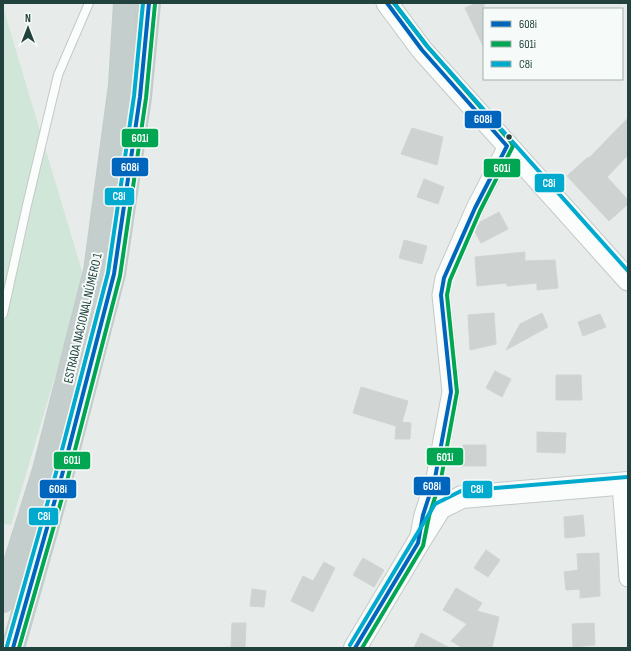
<svg xmlns="http://www.w3.org/2000/svg" width="631" height="651" font-family="'Sofia Sans Condensed',sans-serif">
<style>
.green{fill:#cfe6d8}
.building{fill:#ced3d2;stroke:#cfd5d3}
.lines{fill:none;stroke-linecap:round;stroke-linejoin:round}
.service-casing{stroke:#c4c9c7;stroke-width:10}
.minor-casing{stroke:#c4c9c7;stroke-width:19}
.tertiary-casing{stroke:#c4c9c7;stroke-width:23}
.secondary-casing{stroke:#c2cac8;stroke-width:24}
.trunk-casing{stroke:#c2cbca;stroke-width:24}
.service{stroke:#fbfcfc;stroke-width:8}
.minor{stroke:#fbfcfc;stroke-width:17}
.tertiary{stroke:#fbfcfc;stroke-width:21}
.secondary{stroke:#fbfcfc;stroke-width:22}
.trunk{stroke:#c4cecc;stroke-width:22}
.bus-1-casing{stroke:#f6fbf9;stroke-width:7}
.bus-2-casing{stroke:#f6fbf9;stroke-width:7}
.bus-3-casing{stroke:#f6fbf9;stroke-width:7}
.bus-1{stroke:#0065bd;stroke-width:4}
.bus-2{stroke:#00a651;stroke-width:4}
.bus-3{stroke:#00a9ce;stroke-width:4}
.bus-dot{fill:#22423d;stroke:#f6fbf9;stroke-width:1.5}
.labels{text-anchor:middle;stroke-width:4;stroke-linejoin:round;paint-order:stroke}
.street-label{font-size:13px;fill:#22423d;stroke:#f6fbf9}
.line-badge{stroke:#f6fbf9;stroke-width:1.5}
.badge-label{font-size:11px;text-anchor:middle;font-weight:bold;fill:#fff}
</style>
<rect width="100%" height="100%" fill="#e7ecea"/>
<polygon class="green" points="3,7 84,278 11,525 3,524"/>
<g class="building">
<polygon points="476,3 484,3 484,48 465,8"/>
<polygon points="628,118 628,155 607,177 628,200 628,204 609,221 567,176 588,157 589,158"/>
<polygon points="412,128 443,137 437,165 401,154"/>
<polygon points="424,179 444,187 438,204 417,197"/>
<polygon points="499,212 508,229 481,243 475,232 480,222"/>
<polygon points="404,240 427,246 422,264 399,258"/>
<polygon points="525,252 525,261 555,260 558,288 537,290 537,283 507,286 507,283 477,286 475,257"/>
<polygon points="494,313 496,344 470,350 468,315"/>
<polygon points="542,313 548,327 506,350 520,324"/>
<polygon points="600,314 606,327 583,336 578,322"/>
<polygon points="495,371 511,379 502,397 486,388"/>
<polygon points="556,375 581,375 582,400 556,400"/>
<polygon points="361,387 408,401 402,422 411,423 410,439 395,439 396,426 353,413"/>
<polygon points="537,432 566,433 565,453 537,452"/>
<polygon points="463,445 486,445 486,466 462,466"/>
<polygon points="583,515 585,536 565,538 564,517"/>
<polygon points="486,550 500,560 488,577 474,568"/>
<polygon points="599,553 600,596 580,598 580,589 566,590 564,572 578,570 577,554"/>
<polygon points="363,558 384,570 374,587 353,575"/>
<polygon points="324,562 335,568 313,612 291,601 303,576 313,581"/>
<polygon points="456,588 482,603 477,611 499,617 492,648 463,648 451,641 467,624 443,610"/>
<polygon points="252,589 266,591 264,607 250,606"/>
<polygon points="232,623 246,623 245,647 231,647"/>
<polygon points="594,623 595,645 573,647 572,624"/>
<polygon points="421,633 450,648 414,648"/>
</g>
<g class="lines">
<defs>
<polyline id="service" points="3,314 27,205 58,75 89,3"/>
<g id="minor">
<polyline points="621,484 628,578"/>
<polyline points="419,535 423,515 435,478 451,392 441,295 444,278 475,208 507,146"/>
</g>
<polyline id="tertiary" points="387,3 422,50 628,280"/>
<polyline id="secondary" points="355,648 418,543 440,508 462,497 628,483"/>
<g id="trunk">
<polyline points="3,601 44,470 95,271 120,85 125,3"/>
<polyline points="13,648 62,475 114,274 140,97 149,3"/>
</g>
</defs>
<use href="#service" class="service-casing"/>
<use href="#minor" class="minor-casing"/>
<use href="#tertiary" class="tertiary-casing"/>
<use href="#secondary" class="secondary-casing"/>
<use href="#trunk" class="trunk-casing"/>
<use href="#service" class="service"/>
<use href="#minor" class="minor"/>
<use href="#tertiary" class="tertiary"/>
<use href="#secondary" class="secondary"/>
<use href="#trunk" class="trunk"/>
<defs>
<g id="bus-1">
<polyline points="13,648 62,475 114,274 140,97 149,3"/>
<polyline points="355,648 418,543 423,515 435,478 451,392 441,295 444,278 475,208 507,146 422,50 387,3"/>
</g>
<g id="bus-2">
<polyline points="19,648 68,477 120,276 146,98 155,4"/>
<polyline points="362,648 423,546 429,516 441,479 457,392 447,295 450,280 480,211 513,146 511,142 427,46 394,3"/>
</g>
<g id="bus-3">
<polyline points="394,3 427,46 628,271"/>
<polyline points="350,645 435,504 461,491 627,477"/>
<polyline points="7,646 56,473 108,273 134,96 143,3"/>
</g>
</defs>
<use href="#bus-1" class="bus-1-casing"/>
<use href="#bus-2" class="bus-2-casing"/>
<use href="#bus-3" class="bus-3-casing"/>
<use href="#bus-1" class="bus-1"/>
<use href="#bus-2" class="bus-2"/>
<use href="#bus-3" class="bus-3"/>
</g>
<circle class="bus-dot" cx="509" cy="137" r="3.5"/>
<g class="labels">
<g class="street-label">
<text transform="translate(82 318) rotate(-77)" y="5">ESTRADA NACIONAL NÚMERO 1</text>
</g>
</g>
<g class="line-badge">
<rect x="464" y="110" width="38" height="19" rx="4" fill="#0065bd"/>
<rect x="121" y="128" width="38" height="20" rx="4" fill="#00a651"/>
<rect x="111" y="157" width="38" height="20" rx="4" fill="#0065bd"/>
<rect x="483" y="158" width="38" height="20" rx="4" fill="#00a651"/>
<rect x="534" y="173" width="31" height="20" rx="4" fill="#00a9ce"/>
<rect x="104" y="187" width="31" height="19" rx="4" fill="#00a9ce"/>
<rect x="426" y="447" width="38" height="19" rx="4" fill="#00a651"/>
<rect x="53" y="451" width="38" height="19" rx="4" fill="#00a651"/>
<rect x="413" y="476" width="38" height="20" rx="4" fill="#0065bd"/>
<rect x="39" y="479" width="38" height="20" rx="4" fill="#0065bd"/>
<rect x="462" y="480" width="31" height="19" rx="4" fill="#00a9ce"/>
<rect x="28" y="507" width="31" height="19" rx="4" fill="#00a9ce"/>
</g>
<g class="badge-label">
<text x="483" y="123">608i</text>
<text x="140" y="142">601i</text>
<text x="130" y="171">608i</text>
<text x="502" y="172">601i</text>
<text x="549" y="187">C8i</text>
<text x="119" y="200">C8i</text>
<text x="445" y="461">601i</text>
<text x="72" y="464">601i</text>
<text x="432" y="490">608i</text>
<text x="58" y="493">608i</text>
<text x="477" y="493">C8i</text>
<text x="44" y="520">C8i</text>
</g>
<rect width="631" height="651" fill="none" stroke="#22423d" stroke-width="8"/>
<rect x="483" y="8" width="140" height="72" fill="#f6fbf9" stroke="#a1b1ae"/>
<rect x="491" y="21" width="20" height="6" fill="#0065bd" stroke="#a1b1ae"/>
<text x="519" y="28" font-size="12" fill="#22423d">608i</text>
<rect x="491" y="41" width="20" height="6" fill="#00a651" stroke="#a1b1ae"/>
<text x="519" y="48" font-size="12" fill="#22423d">601i</text>
<rect x="491" y="61" width="20" height="6" fill="#00a9ce" stroke="#a1b1ae"/>
<text x="519" y="68" font-size="12" fill="#22423d">C8i</text>
<g transform="translate(28 28)" stroke="#f6fbf9" stroke-width="3" paint-order="stroke">
<path d="M0-3L7 15L0 10L-7 15Z" fill="#22423d"/>
<text y="-6" font-size="11" font-weight="bold" text-anchor="middle" fill="#22423d">N</text>
</g>
</svg>
